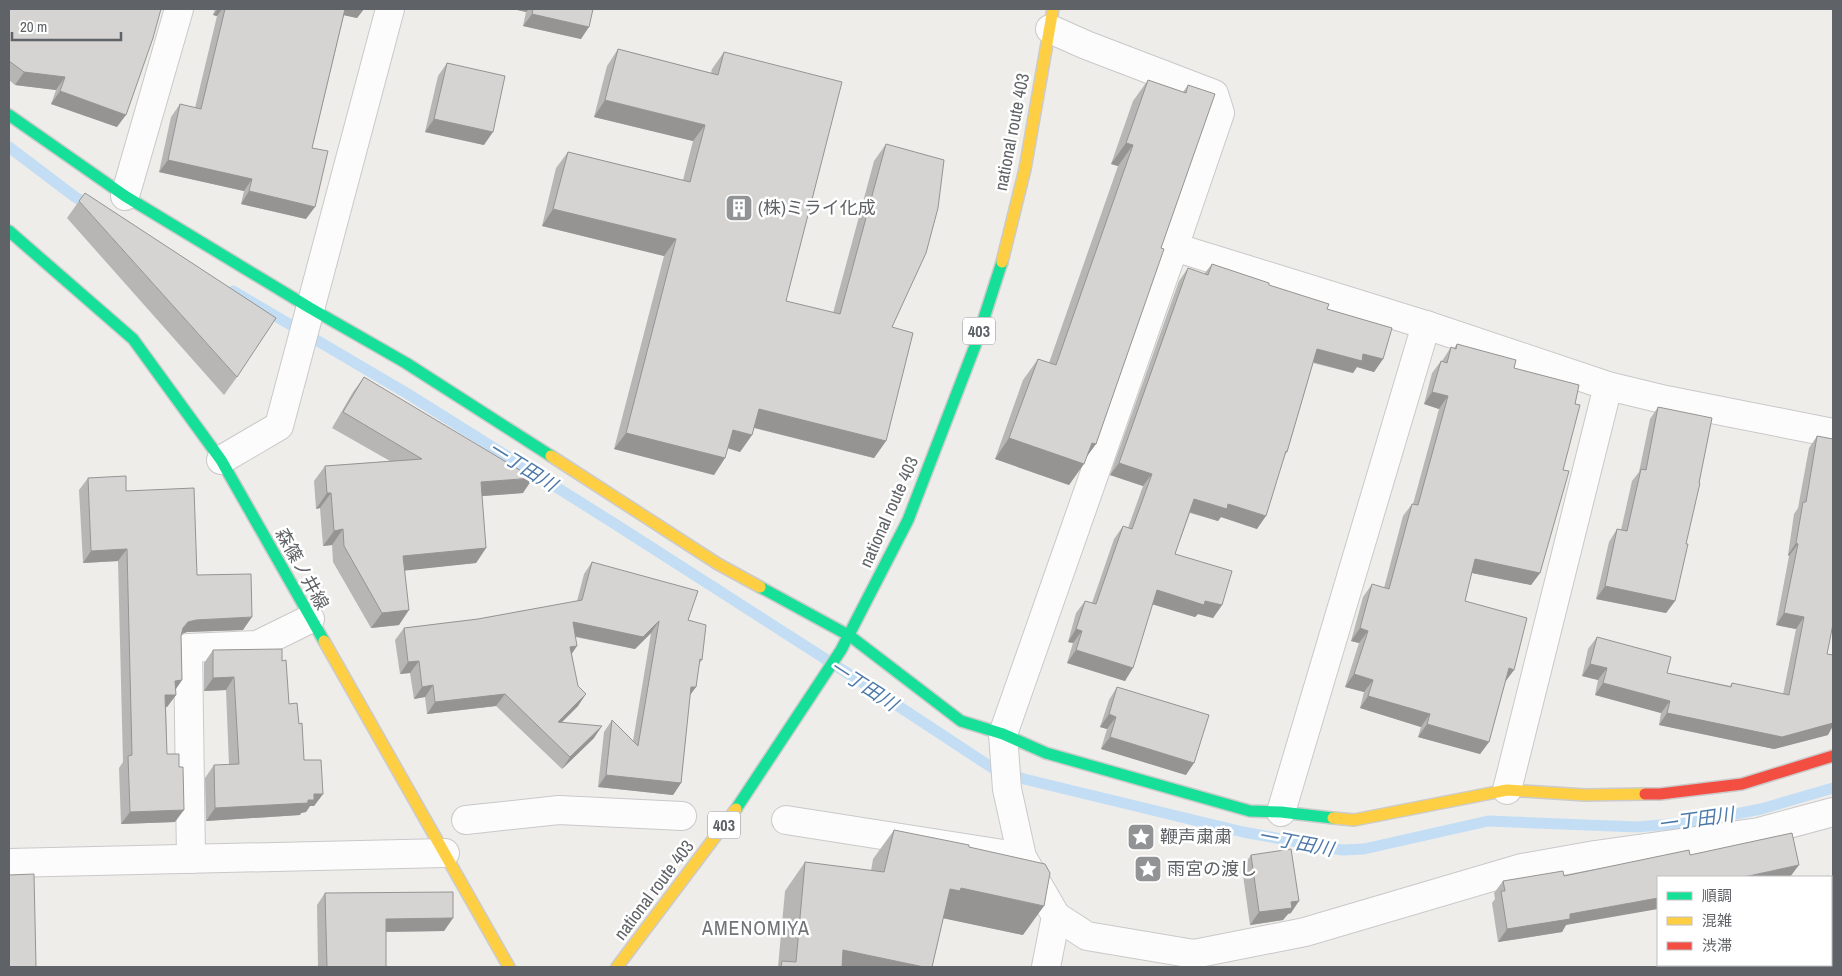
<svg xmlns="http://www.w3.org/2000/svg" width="1842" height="976" font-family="'Archivo Narrow','Noto Sans JP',sans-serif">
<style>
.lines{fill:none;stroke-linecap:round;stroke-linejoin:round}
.stream{stroke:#c3def4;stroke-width:11}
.street-casing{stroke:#c9c9c9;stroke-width:30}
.fast-casing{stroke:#cbcbcb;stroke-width:14}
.slow-casing{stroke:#cbcbcb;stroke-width:14}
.jam-casing{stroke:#cbcbcb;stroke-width:14}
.street{stroke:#fcfcfc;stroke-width:28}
.fast{stroke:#16e098;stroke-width:11}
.slow{stroke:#ffcf43;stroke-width:11}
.jam{stroke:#f24e42;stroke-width:11}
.wall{fill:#b7b6b5}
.shaded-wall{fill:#959493}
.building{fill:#d5d4d2;stroke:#959493}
.labels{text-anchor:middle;stroke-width:5;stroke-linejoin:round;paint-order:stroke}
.shield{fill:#fff;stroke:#8f9194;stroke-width:1}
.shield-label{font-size:16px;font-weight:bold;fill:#5f6266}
.street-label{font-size:18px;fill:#5f6266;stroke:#fff}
.poi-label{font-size:18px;fill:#5f6266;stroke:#fff;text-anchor:start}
.water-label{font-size:19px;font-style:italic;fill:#4c79a9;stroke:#fff}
.quarter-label{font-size:20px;letter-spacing:1px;fill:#707478;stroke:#fff}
</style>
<rect width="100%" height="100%" fill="#eeedea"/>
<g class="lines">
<g class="stream">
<polyline points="9,147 75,197 93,207"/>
<polyline points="233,291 408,394 615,524 880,694 994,769 1024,779 1243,832 1342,850 1364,849 1488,821 1637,827 1695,822 1761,809 1833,788"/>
</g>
<defs>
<g id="street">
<polyline points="125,196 179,9"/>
<polyline points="1174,247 1426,325 1608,386 1666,400 1833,433"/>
<polyline points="221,460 279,426 390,9"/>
<polyline points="1507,790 1608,386"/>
<polyline points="1281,812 1426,325"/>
<polyline points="466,820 559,810 682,816"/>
<polyline points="786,820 1022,857"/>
<polyline points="191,859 188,648 257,645 310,619"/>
<polyline points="9,863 445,853"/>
<polyline points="1056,916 1087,936 1194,954 1305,932 1522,868 1595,855 1759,832 1833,812"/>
<polyline points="1046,967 1056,916 1022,857 1007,789 1003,734 1174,247 1220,113 1214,94 1086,45 1050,29"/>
</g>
<g id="fast">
<polyline points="9,115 125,196 310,308 406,363 551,456"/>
<polyline points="9,231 133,339 221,460 324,641"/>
<polyline points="760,587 850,636 961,721 1003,734 1046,753 1250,811 1281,812 1333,818"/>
<polyline points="736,809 841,650 908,520 975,346 1002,262"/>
</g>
<g id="slow">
<polyline points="1002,262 1025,169 1053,9"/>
<polyline points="551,456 718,564 760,587"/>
<polyline points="324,641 509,967"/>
<polyline points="1333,818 1354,820 1507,790 1585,795 1645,794"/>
<polyline points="617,967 736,809"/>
</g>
<polyline id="jam" points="1645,794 1660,794 1742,784 1833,756"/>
</defs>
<use href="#street" class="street-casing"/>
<use href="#fast" class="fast-casing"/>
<use href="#slow" class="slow-casing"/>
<use href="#jam" class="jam-casing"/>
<use href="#street" class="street"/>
<use href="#fast" class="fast"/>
<use href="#slow" class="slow"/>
<use href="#jam" class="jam"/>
</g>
<g class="wall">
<polygon points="9,9 117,127 51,104 56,90 15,85 9,80"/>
<polygon points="215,9 364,9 357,18 344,15 312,148 306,219 241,204 244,191 159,172 171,117 180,104 195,108 217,16 213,15"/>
<polygon points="513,9 593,9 581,39 523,26 526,12"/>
<polygon points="618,49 711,73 712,69 724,52 786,301 833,313 874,161 886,144 892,327 886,441 874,458 754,428 752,435 740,452 728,448 725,458 714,475 614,449 664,256 542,226 556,168 568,152 683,180 693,141 594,117 607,66"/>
<polygon points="447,63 484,145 425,132 438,76"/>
<polygon points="1148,80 1183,92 1188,85 1161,248 1096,444 1087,456 1069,485 995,459 1023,380 1038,359 1049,363 1118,166 1111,164 1133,101"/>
<polygon points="79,201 237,377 224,395 67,218"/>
<polygon points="1212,264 1269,285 1327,309 1383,359 1374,372 1357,367 1353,373 1313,363 1287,452 1285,455 1257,529 1221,517 1218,521 1190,513 1175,554 1222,605 1213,618 1198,614 1195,617 1152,604 1125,681 1067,663 1073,643 1068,642 1076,613 1085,601 1092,603 1114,539 1123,526 1128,528 1143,486 1110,475 1179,281 1188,268 1204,274"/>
<polygon points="1457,344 1514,368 1575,404 1563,470 1540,573 1531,585 1472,573 1465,601 1514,670 1506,680 1489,742 1480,754 1418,737 1421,727 1360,708 1364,692 1345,687 1359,643 1351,641 1363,597 1372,584 1384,588 1403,516 1412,504 1413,504 1439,409 1424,404 1432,373 1441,361 1442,361 1451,347 1454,348"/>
<polygon points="364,377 523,493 482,496 486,548 476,563 405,570 399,625 371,628 333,562 332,545 323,546 320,508 316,509 314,481 325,466 390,461 332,428 353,392"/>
<polygon points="1658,407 1686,544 1675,601 1666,613 1596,599 1609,542 1617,529 1621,530 1632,481 1639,472 1650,419"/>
<polygon points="1817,436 1827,654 1828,735 1774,749 1659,725 1661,713 1595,695 1598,680 1582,676 1588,649 1597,637 1667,673 1730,686 1732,683 1783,694 1796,629 1776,625 1789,556 1788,555 1794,514 1798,508 1809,448"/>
<polygon points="88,478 126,491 243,630 187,632 181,634 182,680 176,689 176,695 167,707 166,707 167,754 175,822 121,824 119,768 123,762 118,561 83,563 79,490"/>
<polygon points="592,562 688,620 702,660 699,664 696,687 690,695 681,783 673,795 598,787 604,732 612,720 633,741 651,633 635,649 575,637 572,654 578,706 562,722 594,738 562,769 496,706 427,714 425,697 414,699 410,673 400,674 395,640 404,628 478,619 577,601 584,574"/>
<polygon points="213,650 282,661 289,704 299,724 304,760 323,794 314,806 310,806 306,812 301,813 300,815 206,821 205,778 214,765 229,765 226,690 204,691 204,663"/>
<polygon points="1117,687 1186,775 1101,749 1107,729 1100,727 1109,700"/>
<polygon points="894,830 969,847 1023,935 943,918 932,967 778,967 785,891 805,862 871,871 873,859"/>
<polygon points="1251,855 1291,913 1288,914 1283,920 1250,925 1242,868"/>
<polygon points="1658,877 1566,925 1562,932 1498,942 1492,903 1495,899 1494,893 1503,881"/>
<polygon points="325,893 453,918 444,931 386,932 386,967 318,967 317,905"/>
</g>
<g class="shaded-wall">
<polygon points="218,9 222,9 217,16 213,15"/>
<polygon points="342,9 364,9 357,18 338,14"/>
<polygon points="513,9 529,9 526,12"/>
<polygon points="532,14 589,27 581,39 523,26"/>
<polygon points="24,72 65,77 56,90 15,85"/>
<polygon points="60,91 126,115 117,127 51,104"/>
<polygon points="605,100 705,125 693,141 594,117"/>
<polygon points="434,119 493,132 484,145 425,132"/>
<polygon points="1126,143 1133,145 1118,166 1111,164"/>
<polygon points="168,160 252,179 244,191 159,172"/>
<polygon points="249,191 315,207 306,219 241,204"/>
<polygon points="553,209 676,239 664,256 542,226"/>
<polygon points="1317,349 1363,354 1383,359 1374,372 1357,367 1353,373 1309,361"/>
<polygon points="1432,392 1448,396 1439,409 1424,404"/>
<polygon points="759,409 886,441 874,458 747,426"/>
<polygon points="733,430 752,435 740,452 721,446"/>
<polygon points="626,433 725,458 714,475 614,449"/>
<polygon points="1009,438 1092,443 1096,444 1082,463 1084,464 1069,485 995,459"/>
<polygon points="1119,463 1152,474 1143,486 1110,475"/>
<polygon points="533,478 523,493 470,497 481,482"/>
<polygon points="327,493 331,493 320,508 316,509"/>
<polygon points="1194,499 1228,504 1266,516 1257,529 1221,517 1218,521 1186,511"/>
<polygon points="343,529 332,545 323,546 334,531"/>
<polygon points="1796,543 1798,544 1789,556 1788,555"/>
<polygon points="486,548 476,563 392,572 403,556"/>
<polygon points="127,549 118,561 83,563 91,551"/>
<polygon points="1475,559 1540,573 1531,585 1467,572"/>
<polygon points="1605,586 1675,601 1666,613 1596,599"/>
<polygon points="1157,590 1205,601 1222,605 1213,618 1198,614 1195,617 1148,603"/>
<polygon points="409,610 399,625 371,628 382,613"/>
<polygon points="1784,613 1804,617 1796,629 1776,625"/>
<polygon points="252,617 243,630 187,632 179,635 183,628 188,622 196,620"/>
<polygon points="659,621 651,633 635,649 564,634 573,622"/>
<polygon points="1360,628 1368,631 1359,643 1351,641"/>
<polygon points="1076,629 1082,631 1073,643 1068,642"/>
<polygon points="577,646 569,658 570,647"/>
<polygon points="1076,650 1133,668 1125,681 1067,663"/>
<polygon points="419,661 410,673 400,674 408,662"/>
<polygon points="1590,664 1607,668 1598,680 1582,676"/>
<polygon points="1509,668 1514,670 1505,682"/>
<polygon points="1354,674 1373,680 1364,692 1345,687"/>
<polygon points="234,677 226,690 204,691 213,678"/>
<polygon points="182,680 173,693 175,681"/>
<polygon points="1603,683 1670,701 1661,713 1595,695"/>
<polygon points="433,685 425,697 414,699 422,687"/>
<polygon points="691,687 696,687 687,699"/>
<polygon points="505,694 496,706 427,714 435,702"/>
<polygon points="586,694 578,706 550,734 558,722"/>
<polygon points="165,695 176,695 167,707 157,708"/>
<polygon points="1368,696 1430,714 1421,727 1360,708"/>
<polygon points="1667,713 1833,723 1833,726 1828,735 1774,749 1659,725"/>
<polygon points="1109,714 1116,717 1107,729 1100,727"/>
<polygon points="1427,724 1489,742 1480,754 1418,737"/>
<polygon points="602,726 594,738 562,769 570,757"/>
<polygon points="1110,737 1194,763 1186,775 1101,749"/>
<polygon points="606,775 681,783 673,795 598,787"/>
<polygon points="314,794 323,794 314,806 310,806 306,812 301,813 300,815 206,821 215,808"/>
<polygon points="184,810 175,822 121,824 130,812"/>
<polygon points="1799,865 1790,877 1744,877"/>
<polygon points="961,888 1044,906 1023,935 942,918 950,889"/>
<polygon points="1658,898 1658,909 1566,925 1562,932 1498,942 1507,929 1570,914"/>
<polygon points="1299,901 1291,913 1288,914 1283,920 1250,925 1259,912 1291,902"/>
<polygon points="453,918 444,931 377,932 386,919"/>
<polygon points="843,950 924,967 831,967"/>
</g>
<g class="building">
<polygon points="9,9 161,9 153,38 126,115 60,91 65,77 24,72 9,61"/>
<polygon points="225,9 345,9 312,148 328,151 315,207 249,191 252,179 168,160 180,104 201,109"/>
<polygon points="533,9 593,9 589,27 532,14"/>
<polygon points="618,49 718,75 724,52 842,82 786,301 840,314 886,144 944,160 938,208 926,253 892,327 913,333 886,441 759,409 752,435 733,430 725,458 626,433 676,239 553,209 568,152 690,182 705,125 605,100"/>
<polygon points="447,63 505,76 493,132 434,119"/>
<polygon points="1148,80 1186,93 1188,85 1215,94 1161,248 1164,249 1096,444 1092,443 1084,464 1009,438 1038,359 1056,365 1133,145 1126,143"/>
<polygon points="85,193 276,318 237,377 79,201"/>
<polygon points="1212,264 1269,283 1269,285 1329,304 1327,309 1392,328 1383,359 1363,354 1362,361 1317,349 1287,452 1286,451 1266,516 1228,504 1227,509 1194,499 1175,554 1232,571 1222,605 1205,601 1204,605 1157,590 1133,668 1076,650 1082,631 1076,629 1085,601 1096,604 1123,526 1132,529 1152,474 1119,463 1188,268 1208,275"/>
<polygon points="1457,344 1516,360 1514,368 1579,385 1575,404 1580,405 1563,470 1569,471 1540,573 1475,559 1465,601 1527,618 1514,670 1509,668 1489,742 1427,724 1430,714 1368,696 1373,680 1354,674 1368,631 1360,628 1372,584 1389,589 1412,504 1418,505 1448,396 1432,392 1441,361 1447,363 1451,347 1456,349"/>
<polygon points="364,377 533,478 481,482 486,548 403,556 409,610 382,613 344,546 343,529 334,531 331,493 327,493 325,466 422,459 343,412"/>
<polygon points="1658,407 1712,418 1699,483 1700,483 1686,544 1688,544 1675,601 1605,586 1617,529 1627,531 1641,469 1646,470"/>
<polygon points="1817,436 1833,439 1833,624 1827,654 1833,655 1833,723 1782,737 1667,713 1670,701 1603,683 1607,668 1590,664 1597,637 1671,657 1667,673 1731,687 1732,683 1789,695 1804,617 1784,613 1798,544 1796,543 1803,502 1806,502"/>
<polygon points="126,476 126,491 194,488 197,575 251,574 252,617 196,620 188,622 183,628 181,636 182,680 175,681 176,695 165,695 167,754 179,754 179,767 183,767 184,810 130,812 128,756 132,755 127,549 91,551 88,478"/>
<polygon points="592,562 698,591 688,620 706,625 702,660 700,659 696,687 691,687 681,783 606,775 612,720 638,746 659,621 643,637 573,622 577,646 570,647 578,686 586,694 558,722 602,726 570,757 505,694 435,702 433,685 422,687 419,661 408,662 404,628 478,619 582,600"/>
<polygon points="282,649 282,661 286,660 289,704 297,703 299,724 302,723 304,760 321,760 323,794 314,794 314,800 308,800 308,803 215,808 214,765 239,764 234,677 213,678 213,650"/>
<polygon points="1117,687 1209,715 1194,763 1110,737 1116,717 1109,714"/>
<polygon points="894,830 969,845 969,847 1045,864 1050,873 1044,906 961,888 960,891 950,889 932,967 924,967 843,950 842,967 781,967 782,961 796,962 805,862 884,872"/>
<polygon points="1792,833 1799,865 1744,877 1658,877 1658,898 1570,914 1570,919 1507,929 1501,891 1505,891 1503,881 1563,871 1564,876 1689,850 1690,855"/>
<polygon points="1291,849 1299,901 1291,902 1292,908 1259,912 1251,855"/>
<polygon points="34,874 36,967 9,967 9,875"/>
<polygon points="453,892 453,918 386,919 386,967 327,967 325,893"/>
</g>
<defs>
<symbol id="building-square" viewBox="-11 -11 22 22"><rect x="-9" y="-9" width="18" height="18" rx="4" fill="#919394" stroke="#fff"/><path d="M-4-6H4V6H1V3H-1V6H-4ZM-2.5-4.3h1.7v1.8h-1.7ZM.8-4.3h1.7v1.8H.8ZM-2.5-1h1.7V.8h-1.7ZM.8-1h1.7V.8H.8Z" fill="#fff"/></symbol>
<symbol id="sight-square" viewBox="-11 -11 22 22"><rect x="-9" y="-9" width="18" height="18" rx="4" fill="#919394" stroke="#fff"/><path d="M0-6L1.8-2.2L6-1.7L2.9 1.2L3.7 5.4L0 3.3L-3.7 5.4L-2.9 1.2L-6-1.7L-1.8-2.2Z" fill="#fff"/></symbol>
</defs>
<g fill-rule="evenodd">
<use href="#building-square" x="723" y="192" width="32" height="32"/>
<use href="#sight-square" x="1125" y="821" width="32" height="32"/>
<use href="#sight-square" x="1132" y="853" width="32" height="32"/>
</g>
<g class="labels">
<g class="shield">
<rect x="963" y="317.5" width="32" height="27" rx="4"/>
<rect x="708" y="811.5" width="32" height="27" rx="4"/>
</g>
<g class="shield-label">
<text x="979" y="337">403</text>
<text x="724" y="831">403</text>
</g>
<g class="street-label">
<text transform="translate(1012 132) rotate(-79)" y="6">national route 403</text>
<text transform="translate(889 512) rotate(-66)" y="6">national route 403</text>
<text transform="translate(302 569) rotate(61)" y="6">森篠ノ井線</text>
<text transform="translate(654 890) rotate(-53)" y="6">national route 403</text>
</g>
<g class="poi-label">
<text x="758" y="214">(株)ミライ化成</text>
<text x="1160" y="843">鞭声粛粛</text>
<text x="1167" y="875">雨宮の渡し</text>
</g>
<g class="water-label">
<text transform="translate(523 466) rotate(32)" y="7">一丁田川</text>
<text transform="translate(864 685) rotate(33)" y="7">一丁田川</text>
<text transform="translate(1696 819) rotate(-8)" y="7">一丁田川</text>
<text transform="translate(1296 842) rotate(11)" y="7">一丁田川</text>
</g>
<g class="quarter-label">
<text x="756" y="935">AMENOMIYA</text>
</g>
</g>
<rect width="1842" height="976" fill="none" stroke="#5f6266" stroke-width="20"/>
<rect x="1657" y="876" width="175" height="90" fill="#ffffff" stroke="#bfc0c2"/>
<rect x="1667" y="892" width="25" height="8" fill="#16e098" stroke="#bfc0c2"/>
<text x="1702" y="901" font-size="15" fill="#5f6266">順調</text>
<rect x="1667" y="917" width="25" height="8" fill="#ffcf43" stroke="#bfc0c2"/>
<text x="1702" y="926" font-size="15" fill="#5f6266">混雑</text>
<rect x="1667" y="942" width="25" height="8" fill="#f24e42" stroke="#bfc0c2"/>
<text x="1702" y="951" font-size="15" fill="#5f6266">渋滞</text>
<path d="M12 32v8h109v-8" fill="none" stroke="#5f6266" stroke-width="2.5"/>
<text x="20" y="32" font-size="15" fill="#5f6266" stroke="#ffffff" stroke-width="4" paint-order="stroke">20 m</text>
</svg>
